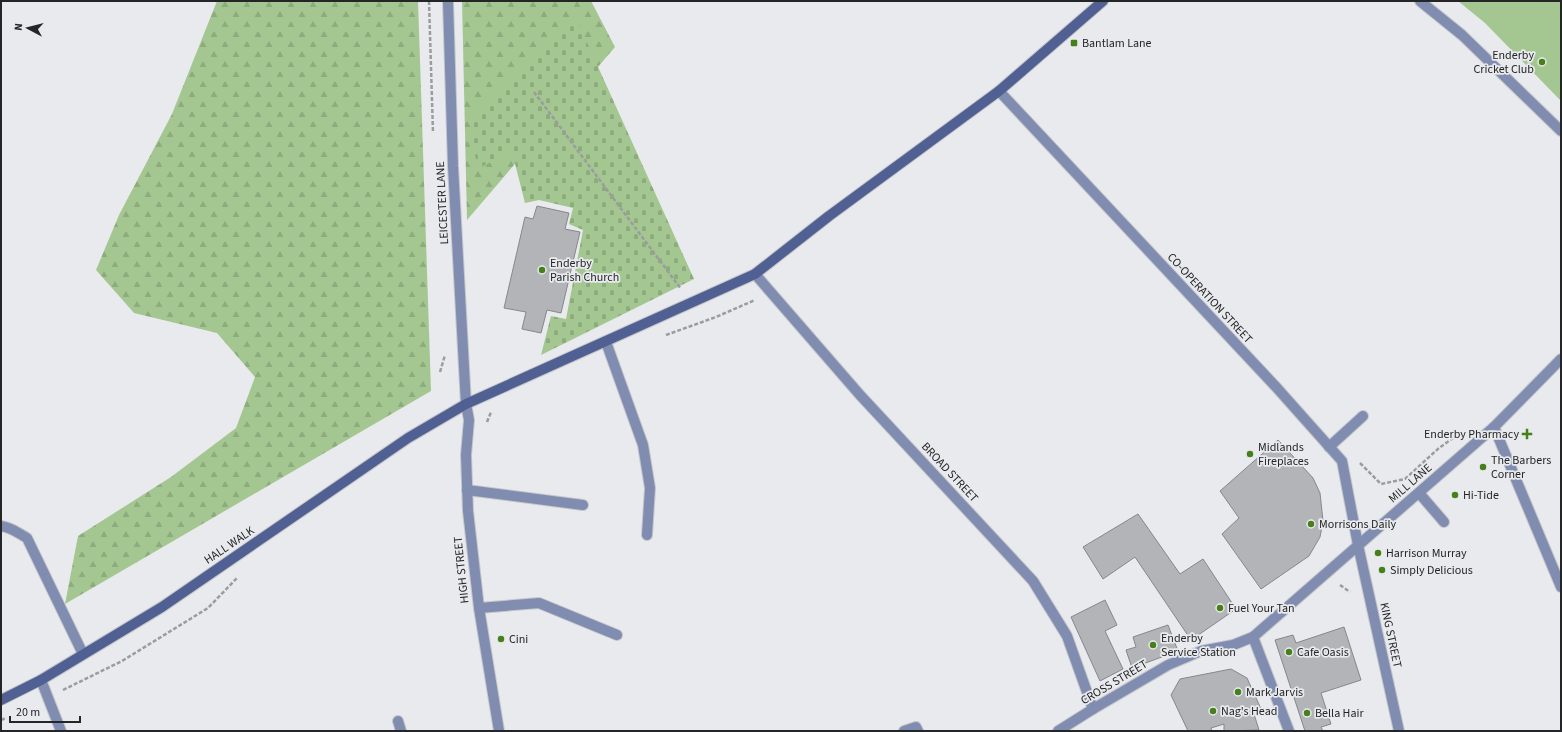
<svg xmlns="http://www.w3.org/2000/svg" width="1562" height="732" font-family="'Source Sans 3',sans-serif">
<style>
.forest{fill:url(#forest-firs)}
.cemetery{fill:url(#cemetery-stones)}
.pitch{fill:#a4c791}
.building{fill:#b3b4b8;stroke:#86878a}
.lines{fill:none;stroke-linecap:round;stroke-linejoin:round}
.service-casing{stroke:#c5c7ca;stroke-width:12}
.minor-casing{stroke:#c5c7ca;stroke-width:12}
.tertiary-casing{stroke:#c5c7ca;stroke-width:12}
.secondary-casing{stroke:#c5c7ca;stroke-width:12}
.path{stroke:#9b9c9f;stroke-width:2.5;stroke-dasharray:4 2;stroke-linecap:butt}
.service{stroke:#808db1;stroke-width:10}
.minor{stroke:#808db1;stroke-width:10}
.tertiary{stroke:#808db1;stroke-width:10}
.secondary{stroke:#506093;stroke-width:10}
.poi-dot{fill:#478019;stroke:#e8eaee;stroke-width:1.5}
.labels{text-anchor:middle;stroke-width:3.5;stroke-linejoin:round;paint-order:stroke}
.poi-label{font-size:12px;fill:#242526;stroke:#e8eaee;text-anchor:start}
.street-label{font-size:12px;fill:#242526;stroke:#e8eaee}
</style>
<defs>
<pattern id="forest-firs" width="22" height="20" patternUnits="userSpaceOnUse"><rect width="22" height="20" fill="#a4c791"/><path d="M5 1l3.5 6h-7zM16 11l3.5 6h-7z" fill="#8dab7d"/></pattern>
<pattern id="cemetery-stones" width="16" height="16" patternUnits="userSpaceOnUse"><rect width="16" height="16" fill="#a4c791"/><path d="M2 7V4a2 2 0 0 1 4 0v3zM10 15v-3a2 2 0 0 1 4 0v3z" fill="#8dab7d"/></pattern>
</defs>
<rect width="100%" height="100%" fill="#e8eaee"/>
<g class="forest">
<polygon points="217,1 418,1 431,391 65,604 78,536 171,477 236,428 255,377 217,333 134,313 96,270 119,215 172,114"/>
<polygon points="462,1 591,1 615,47 467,220"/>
</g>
<polygon class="cemetery" points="575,16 694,279 541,355 551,316 566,319 583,230 569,224 573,208 539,200 525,203 512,152 477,169 471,118"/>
<polygon class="pitch" points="1458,1 1561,1 1561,101 1485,23"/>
<g class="building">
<polygon points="537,206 569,213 565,229 580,232 561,313 547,310 541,333 522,329 526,312 504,308 525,217 533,219"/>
<polygon points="1278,440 1313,478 1320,493 1323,521 1320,537 1309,556 1261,589 1222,534 1239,518 1220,491"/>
<polygon points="1138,514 1180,574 1203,559 1236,609 1191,640 1135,557 1103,579 1083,547"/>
<polygon points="1105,600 1117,625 1105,631 1123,669 1100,681 1071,617"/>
<polygon points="1168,625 1178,651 1132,668 1126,650 1136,647 1133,637"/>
<polygon points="1344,627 1361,680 1321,693 1331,724 1321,727 1323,731 1305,731 1275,640 1293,635 1296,643"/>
<polygon points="1231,669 1247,678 1262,711 1254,714 1259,730 1224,731 1224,724 1211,728 1212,731 1188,731 1171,695 1180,679"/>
</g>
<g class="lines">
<defs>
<g id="service">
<polyline points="606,342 643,445 650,488 647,535"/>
<polyline points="1329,447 1363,416"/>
<polyline points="467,490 583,505"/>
<polyline points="1419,493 1444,522"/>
<path d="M1,526C11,527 18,533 27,538L83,654"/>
<polyline points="479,608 539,603 617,635"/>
<polyline points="398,721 401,731"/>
<polyline points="904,731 916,727 918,731"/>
</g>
<g id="minor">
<polyline points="1420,1 1462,35 1561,131"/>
<polyline points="999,91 1277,388 1342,461 1358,545 1399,731"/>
<polyline points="755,274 860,395 1033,581 1067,636 1093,709"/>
<polyline points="466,404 469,420 466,455 468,511 479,608 499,731"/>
<polyline points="1494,427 1561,587"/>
<polyline points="1253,637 1289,731"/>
<polyline points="41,680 61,731"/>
<polyline points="1058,731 1093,709 1168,665 1201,651 1233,645 1253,637 1494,427 1561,359"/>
</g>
<polyline id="tertiary" points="448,1 453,166 466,404"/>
<polyline id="secondary" points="1,700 41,680 162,607 408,438 466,404 755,274 829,216 999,91 1103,1"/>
</defs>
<use href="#service" class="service-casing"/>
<use href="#minor" class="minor-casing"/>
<use href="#tertiary" class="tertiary-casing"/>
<use href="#secondary" class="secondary-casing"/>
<g class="path">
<polyline points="429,1 433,133"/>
<polyline points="534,92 681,289"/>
<polyline points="666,335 716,317 755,300"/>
<polyline points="440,372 445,355"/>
<polyline points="487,422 491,412"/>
<polyline points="1360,463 1381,484 1405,479 1439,448 1453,438"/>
<polyline points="1340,585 1350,592"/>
<polyline points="63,690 122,661 208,608 237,578"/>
<polyline points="1,720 6,718"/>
</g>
<use href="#service" class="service"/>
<use href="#minor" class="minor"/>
<use href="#tertiary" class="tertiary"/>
<use href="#secondary" class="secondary"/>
</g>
<g class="poi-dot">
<rect x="1070" y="39" width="8" height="8" rx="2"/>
<circle cx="1542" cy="62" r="4"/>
<circle cx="542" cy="270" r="4"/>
<path d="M1525 428h4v4h4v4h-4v4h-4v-4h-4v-4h4z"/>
<circle cx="1250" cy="454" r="4"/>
<circle cx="1483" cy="467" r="4"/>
<circle cx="1455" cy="495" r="4"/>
<circle cx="1311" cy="524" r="4"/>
<circle cx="1378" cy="553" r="4"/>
<circle cx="1382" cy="570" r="4"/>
<circle cx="1220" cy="608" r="4"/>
<circle cx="501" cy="639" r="4"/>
<circle cx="1153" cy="645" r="4"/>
<circle cx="1289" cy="652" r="4"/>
<circle cx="1238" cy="692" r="4"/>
<circle cx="1213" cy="711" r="4"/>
<circle cx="1307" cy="713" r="4"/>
</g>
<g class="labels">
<g class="poi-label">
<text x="1082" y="47">Bantlam Lane</text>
<text x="1534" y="59" text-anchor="end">Enderby<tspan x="1534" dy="14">Cricket Club</tspan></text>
<text x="550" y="267">Enderby<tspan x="550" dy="14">Parish Church</tspan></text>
<text x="1519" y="438" text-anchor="end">Enderby Pharmacy</text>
<text x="1258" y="451">Midlands<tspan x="1258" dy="14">Fireplaces</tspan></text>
<text x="1491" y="464">The Barbers<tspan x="1491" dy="14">Corner</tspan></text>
<text x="1463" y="499">Hi-Tide</text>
<text x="1319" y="528">Morrisons Daily</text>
<text x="1386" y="557">Harrison Murray</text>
<text x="1390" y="574">Simply Delicious</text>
<text x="1228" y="612">Fuel Your Tan</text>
<text x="1161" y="642">Enderby<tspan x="1161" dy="14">Service Station</tspan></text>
<text x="509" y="643">Cini</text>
<text x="1297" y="656">Cafe Oasis</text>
<text x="1246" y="696">Mark Jarvis</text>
<text x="1221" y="715">Nag's Head</text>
<text x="1315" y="717">Bella Hair</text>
</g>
<g class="street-label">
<text transform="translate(442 203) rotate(-93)" y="4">LEICESTER LANE</text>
<text transform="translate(1210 298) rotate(47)" y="4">CO-OPERATION STREET</text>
<text transform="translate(950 472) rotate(47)" y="4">BROAD STREET</text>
<text transform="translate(1410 483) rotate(-41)" y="4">MILL LANE</text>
<text transform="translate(229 545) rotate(-34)" y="4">HALL WALK</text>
<text transform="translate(461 570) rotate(-96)" y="4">HIGH STREET</text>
<text transform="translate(1391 635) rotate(78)" y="4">KING STREET</text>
<text transform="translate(1114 682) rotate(-31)" y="4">CROSS STREET</text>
</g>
</g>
<rect width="1562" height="732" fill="none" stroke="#242526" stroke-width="4"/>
<g transform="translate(28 28) rotate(277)" stroke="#e8eaee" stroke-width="3" paint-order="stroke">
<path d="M0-3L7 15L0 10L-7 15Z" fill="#242526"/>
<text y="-6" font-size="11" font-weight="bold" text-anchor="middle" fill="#242526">N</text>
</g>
<path d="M10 716v6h70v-6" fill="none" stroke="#242526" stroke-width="2"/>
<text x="16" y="716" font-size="12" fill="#242526" stroke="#e8eaee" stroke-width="3" paint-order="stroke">20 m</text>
</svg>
